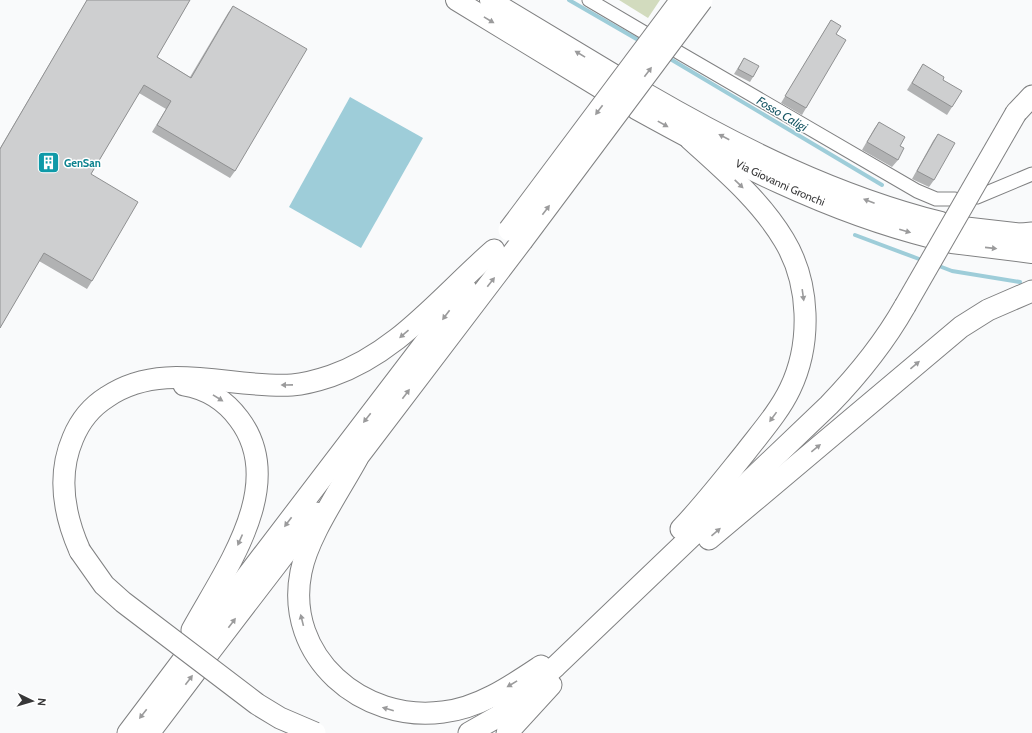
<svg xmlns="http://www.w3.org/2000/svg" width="1032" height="733" font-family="Cabin,sans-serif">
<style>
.green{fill:#d2dbbe}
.water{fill:#9ecdd9}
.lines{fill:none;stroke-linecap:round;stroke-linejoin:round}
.stream{stroke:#9ecdd9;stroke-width:4}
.minor-casing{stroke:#808182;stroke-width:15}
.primary-casing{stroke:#808182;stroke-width:22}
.trunk-casing{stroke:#808182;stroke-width:23}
.minor{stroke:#fff;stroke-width:13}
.primary{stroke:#fff;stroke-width:20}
.trunk{stroke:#fff;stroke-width:21}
.trunk-bridge-casing{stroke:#808182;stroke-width:23;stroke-linecap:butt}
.trunk-bridge{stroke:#fff;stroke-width:21}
.wall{fill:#b1b2b3}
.building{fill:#cecfd0;stroke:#909192}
.oneway{fill:#9b9b9c}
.labels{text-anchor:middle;stroke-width:3;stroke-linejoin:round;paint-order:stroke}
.culture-label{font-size:11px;font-weight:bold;fill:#0d838f;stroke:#fff;text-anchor:start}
.street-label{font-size:11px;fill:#373738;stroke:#fff}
.water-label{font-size:12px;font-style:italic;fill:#165563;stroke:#fff}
</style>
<rect width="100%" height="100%" fill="#f9fafb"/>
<polygon class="green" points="619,0 660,0 648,18"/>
<polygon class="water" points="350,97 423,138 361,248 289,207"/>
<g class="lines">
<g class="stream">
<polyline points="569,0 640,41"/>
<polyline points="672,60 882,185"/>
<polyline points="855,235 919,259"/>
<polyline points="939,266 952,271 1020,282"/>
</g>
<defs>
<g id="minor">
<polyline points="589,0 645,33"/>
<polyline points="678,52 917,191 936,199 955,199"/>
<polyline points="977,197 1032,174"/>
</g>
<g id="primary">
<polyline points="456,0 602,89"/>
<polyline points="490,0 613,74"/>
<path d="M647,94C740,148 837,196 941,222"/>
<path id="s1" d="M636,109C730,161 827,212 932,238"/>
<polyline points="962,227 1032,235"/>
<polyline points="952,243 1032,253"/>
</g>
<g id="trunk">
<polyline points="1016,113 1032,96"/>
<polyline points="1022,234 1032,233"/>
<path d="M184,385C208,389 225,400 239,419C289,485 224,571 192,630"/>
<path d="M357,459C339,492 308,536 301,572C284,657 363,723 443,712C479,708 511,686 541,666"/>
<polyline points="348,470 522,241"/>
<path d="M681,529C704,505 724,479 745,453C761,432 779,412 790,389C812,343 810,283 784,240C760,200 724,170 690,139"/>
<polyline points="709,539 961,327 988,310 1032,291"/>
<path d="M80,551C64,515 57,475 73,438C80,421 91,407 107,397C163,359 231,389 292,385C305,384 319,380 331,376C398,353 442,295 494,250"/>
<polyline points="196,643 466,289"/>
<polyline points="208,654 316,513"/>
<polyline points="128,733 183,660"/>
<polyline points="149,733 196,671"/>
<path d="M469,733L499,716L556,666L829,405C859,374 884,343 905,306"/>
<polyline points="507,733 551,685"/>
</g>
</defs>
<use href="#minor" class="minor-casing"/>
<use href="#primary" class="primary-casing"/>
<use href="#trunk" class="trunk-casing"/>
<use href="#minor" class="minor"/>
<use href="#primary" class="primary"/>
<use href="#trunk" class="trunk"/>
<defs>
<g id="trunk-bridge">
<polyline points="509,230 681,0"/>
<polyline points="522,241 702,0"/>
<polyline points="905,306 1016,113"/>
<polyline points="80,551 104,585 123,602 257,704 280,718 315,733"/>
</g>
</defs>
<use href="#trunk-bridge" class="trunk-bridge-casing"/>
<use href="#trunk-bridge" class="trunk-bridge"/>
</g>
<g class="wall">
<polygon points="87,0 190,0 157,57 190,77 228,13 233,6 235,171 230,178 152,132 166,109 139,93 91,174 92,281 87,289 39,261 0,328 0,148"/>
<polygon points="831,20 836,34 806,108 802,115 781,103"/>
<polygon points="744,58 753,77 750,82 734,74"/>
<polygon points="923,64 943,80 952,107 947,115 907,90"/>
<polygon points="879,122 900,146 898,160 892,167 862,150 874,129"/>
<polygon points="938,134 934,180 929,187 912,179 933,141"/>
</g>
<g class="building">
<polygon points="87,0 190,0 157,57 191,78 233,6 307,49 235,171 157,125 171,101 144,85 91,174 138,202 92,281 44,253 0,328 0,149"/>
<polygon points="831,20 841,26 836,34 846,40 806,108 785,96"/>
<polygon points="744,58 759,66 753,77 738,69"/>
<polygon points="923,64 944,77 943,80 962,91 952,107 912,83"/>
<polygon points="879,122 905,137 900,146 904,148 898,160 867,142"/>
<polygon points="938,134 955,143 934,180 917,171"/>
</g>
<defs><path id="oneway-solid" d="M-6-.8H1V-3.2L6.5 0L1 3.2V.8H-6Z"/></defs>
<g class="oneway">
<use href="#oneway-solid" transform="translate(489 20) rotate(31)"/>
<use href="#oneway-solid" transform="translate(580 54) rotate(-149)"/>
<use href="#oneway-solid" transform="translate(648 72) rotate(-53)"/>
<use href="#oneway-solid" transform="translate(599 110) rotate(127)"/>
<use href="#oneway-solid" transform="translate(663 124) rotate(29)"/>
<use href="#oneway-solid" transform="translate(724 137) rotate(-152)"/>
<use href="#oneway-solid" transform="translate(739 184) rotate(44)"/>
<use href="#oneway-solid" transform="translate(869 201) rotate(-159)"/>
<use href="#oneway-solid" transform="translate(546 210) rotate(-53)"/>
<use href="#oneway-solid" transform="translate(905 231) rotate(16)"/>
<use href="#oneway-solid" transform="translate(991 248) rotate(6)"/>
<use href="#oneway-solid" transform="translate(491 282) rotate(-52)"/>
<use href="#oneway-solid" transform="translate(803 295) rotate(82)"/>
<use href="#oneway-solid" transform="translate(446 315) rotate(127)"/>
<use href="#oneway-solid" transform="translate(404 334) rotate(139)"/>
<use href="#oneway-solid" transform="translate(915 365) rotate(-40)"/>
<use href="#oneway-solid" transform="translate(287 385) rotate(179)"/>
<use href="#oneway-solid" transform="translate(406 394) rotate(-53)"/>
<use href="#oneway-solid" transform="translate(218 398) rotate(32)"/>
<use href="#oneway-solid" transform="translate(773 417) rotate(126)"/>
<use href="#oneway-solid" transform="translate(367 418) rotate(128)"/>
<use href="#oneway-solid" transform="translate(816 448) rotate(-39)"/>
<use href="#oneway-solid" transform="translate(288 522) rotate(127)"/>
<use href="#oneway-solid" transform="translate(716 532) rotate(-41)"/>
<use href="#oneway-solid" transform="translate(240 540) rotate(114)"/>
<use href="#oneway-solid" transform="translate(302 620) rotate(-104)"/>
<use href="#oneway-solid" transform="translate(232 623) rotate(-53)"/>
<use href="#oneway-solid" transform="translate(189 680) rotate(-53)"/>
<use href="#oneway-solid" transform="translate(512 684) rotate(149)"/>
<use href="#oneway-solid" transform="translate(388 709) rotate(-164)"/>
<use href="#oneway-solid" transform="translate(143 714) rotate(128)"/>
</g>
<defs>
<symbol id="building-square" viewBox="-11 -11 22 22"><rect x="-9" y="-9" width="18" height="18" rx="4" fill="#0f9aa8" stroke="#fff"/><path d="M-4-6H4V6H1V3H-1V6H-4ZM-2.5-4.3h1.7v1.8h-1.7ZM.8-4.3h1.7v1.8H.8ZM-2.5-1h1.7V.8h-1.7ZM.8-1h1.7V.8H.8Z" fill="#fff"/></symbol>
</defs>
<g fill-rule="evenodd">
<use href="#building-square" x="36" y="150" width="25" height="25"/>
</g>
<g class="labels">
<g class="culture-label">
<text x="64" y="167">GenSan</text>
</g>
<g class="street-label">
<text dy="4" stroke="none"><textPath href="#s1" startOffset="162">Via Giovanni Gronchi</textPath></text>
</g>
<g class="water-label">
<text transform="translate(782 114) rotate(31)" y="4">Fosso Caligi</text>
</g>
</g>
<g transform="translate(32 701) rotate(95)" stroke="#ffffff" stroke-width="3" paint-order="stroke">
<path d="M0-3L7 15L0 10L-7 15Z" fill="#373738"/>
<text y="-6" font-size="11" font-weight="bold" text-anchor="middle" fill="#373738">N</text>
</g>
</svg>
